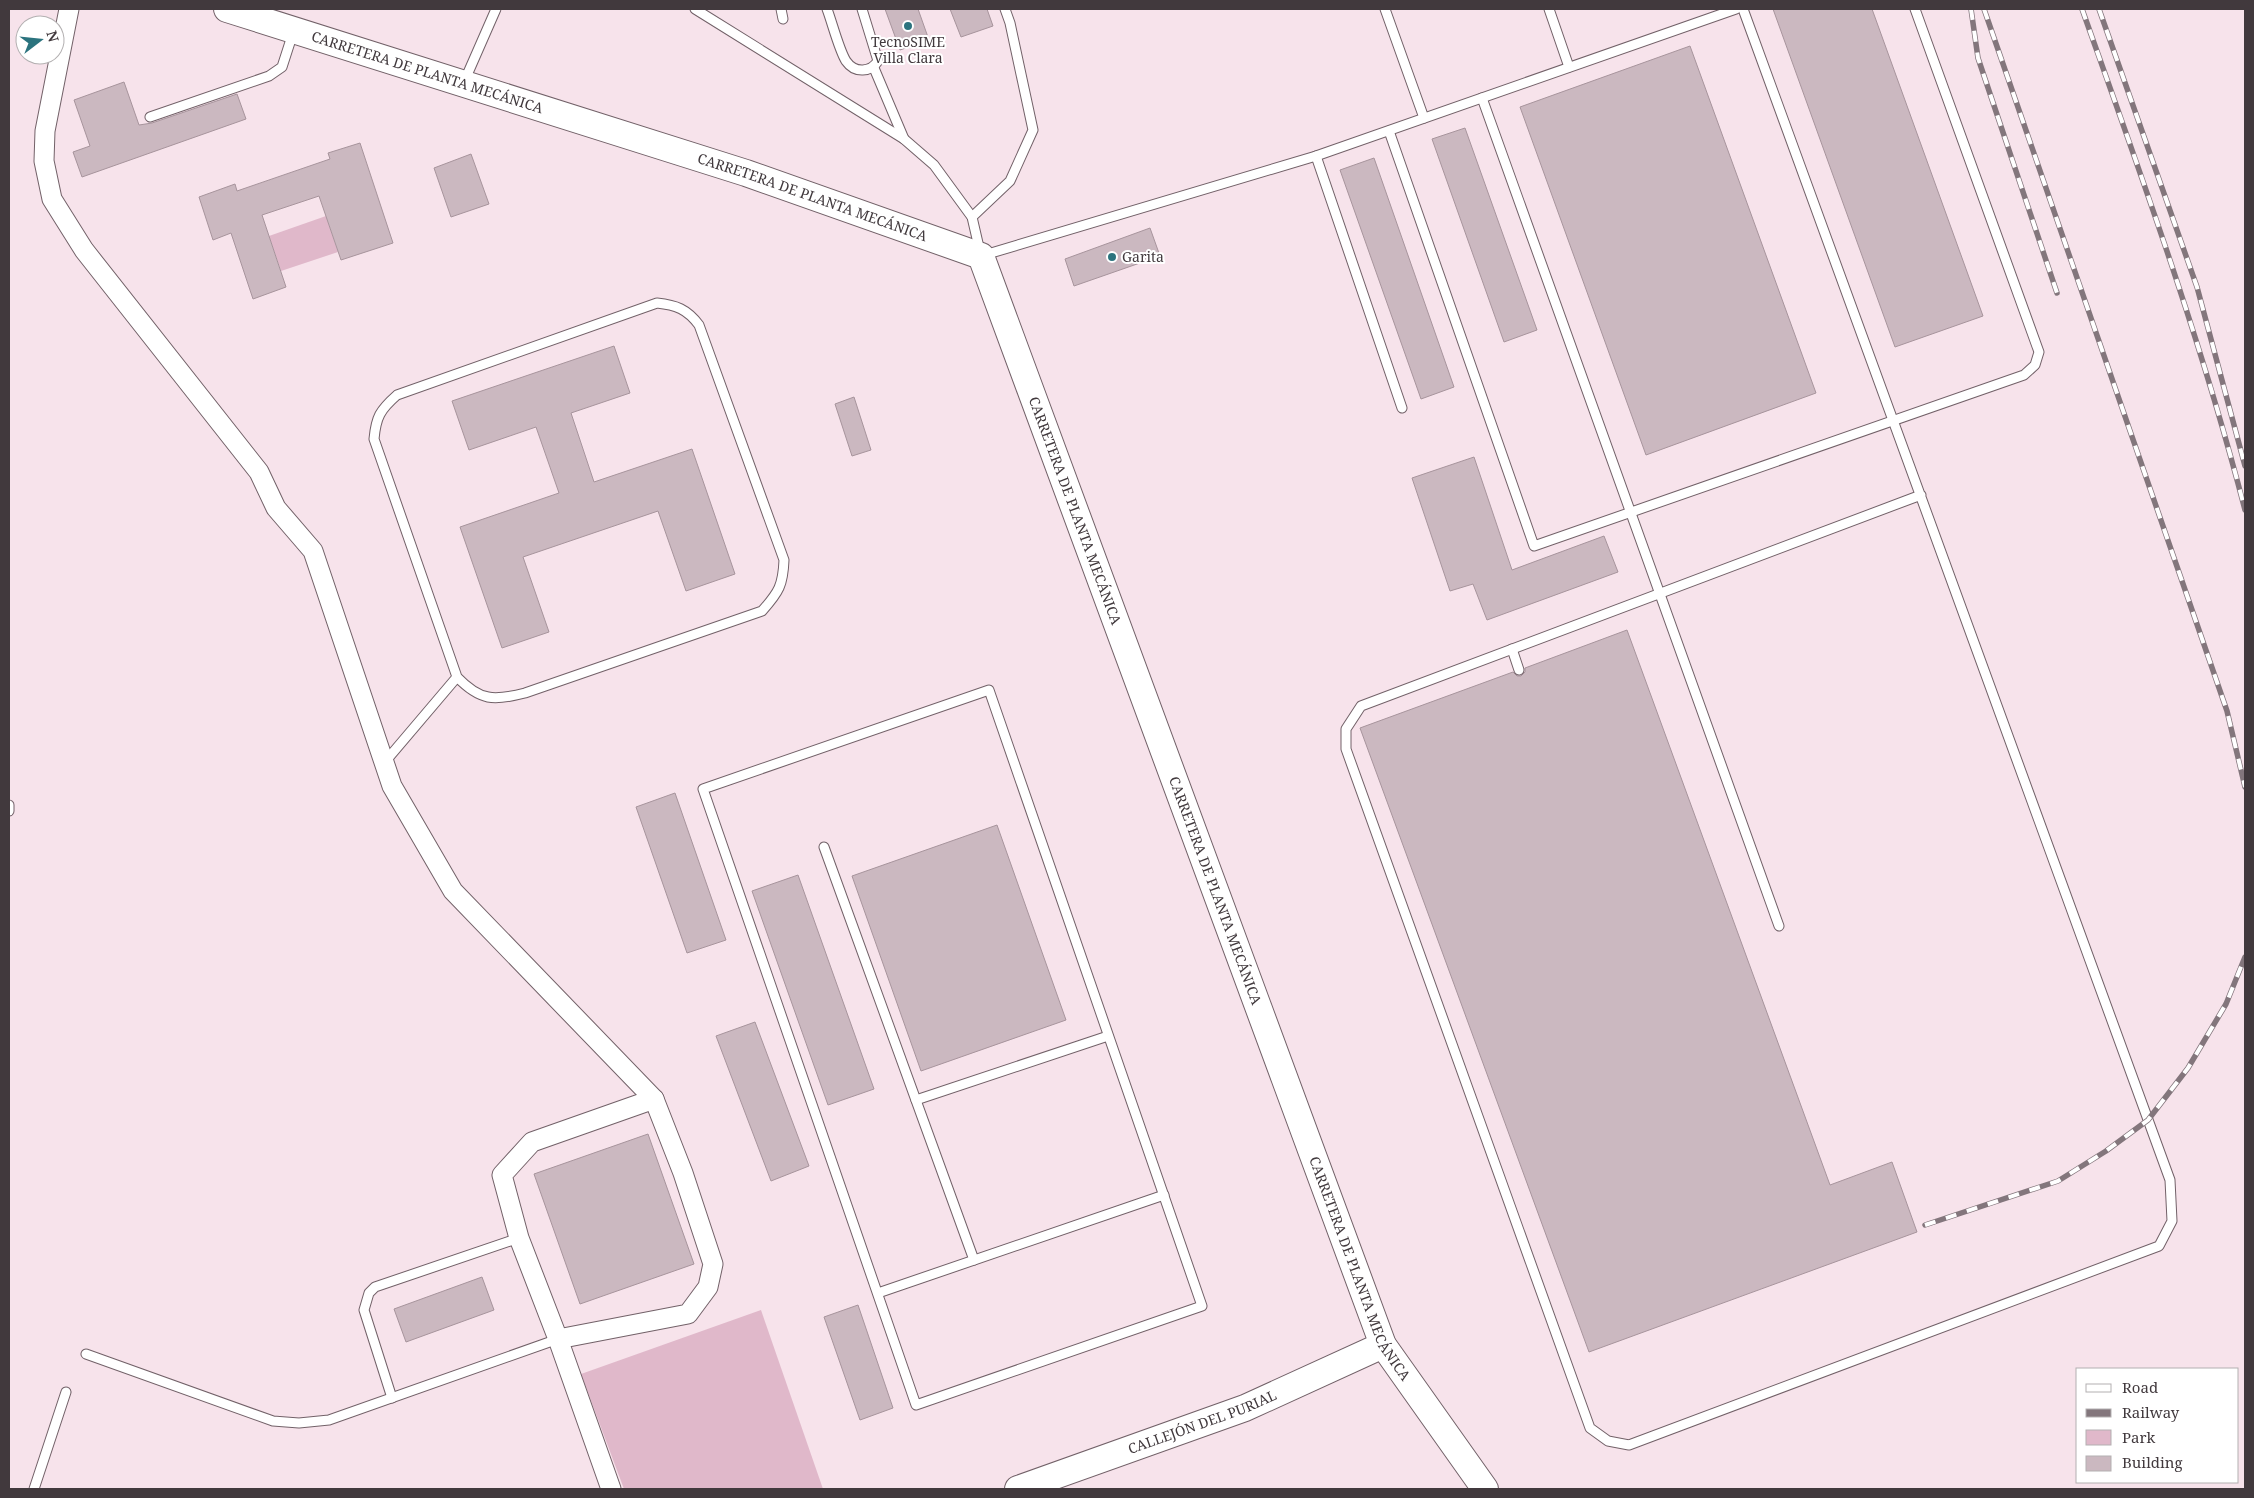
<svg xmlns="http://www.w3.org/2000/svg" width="2254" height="1498" font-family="'Noto Serif',serif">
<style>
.green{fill:#e0b8ca}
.building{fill:#cbb8c0;stroke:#a7949c}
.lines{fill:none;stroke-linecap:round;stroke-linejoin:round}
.lane-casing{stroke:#726168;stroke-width:11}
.street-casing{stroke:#726168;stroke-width:21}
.secondary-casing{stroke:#726168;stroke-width:28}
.lane{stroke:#fff;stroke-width:9}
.street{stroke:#fff;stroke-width:19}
.secondary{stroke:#fff;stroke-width:26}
.rail-casing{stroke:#83767c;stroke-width:5.5}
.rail{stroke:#fff;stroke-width:4;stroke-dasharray:11;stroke-linecap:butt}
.poi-dot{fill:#2b737e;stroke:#fff;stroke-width:2}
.labels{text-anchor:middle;stroke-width:4;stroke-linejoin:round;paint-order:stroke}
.poi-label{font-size:14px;fill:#41393d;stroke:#fff}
.street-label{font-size:14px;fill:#41393d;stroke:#fff}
</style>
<rect width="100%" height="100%" fill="#f7e3eb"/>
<g class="green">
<polygon points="326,216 338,252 281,271 269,236"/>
<polygon points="761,1310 823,1489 624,1489 581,1374"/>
</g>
<g class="building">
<polygon points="885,9 918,9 929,40 900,50"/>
<polygon points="950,9 987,9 993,26 961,37"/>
<polygon points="1773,9 1872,9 1983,316 1895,347"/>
<polygon points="1690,46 1816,393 1646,455 1520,107"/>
<polygon points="124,82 139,125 152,123 237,94 246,119 82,177 73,152 90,146 74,100"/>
<polygon points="1465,128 1537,330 1504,342 1432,139"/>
<polygon points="360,143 393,243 341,260 319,196 262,215 286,287 253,299 231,233 213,240 199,197 235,184 237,191 330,159 328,153"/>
<polygon points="471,154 489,204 451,217 434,168"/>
<polygon points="1374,158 1454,387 1421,399 1340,170"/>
<polygon points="1150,228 1160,256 1074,286 1065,259"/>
<polygon points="614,346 630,393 571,413 594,482 692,449 735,574 686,591 658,511 523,557 549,632 502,648 460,527 559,493 536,427 469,450 452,401"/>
<polygon points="854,397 871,450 852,456 835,404"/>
<polygon points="1474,457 1512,570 1604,536 1618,572 1487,620 1473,584 1450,591 1412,478"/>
<polygon points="1627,630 1830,1185 1892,1162 1917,1232 1589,1352 1360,728 1513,672 1517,676 1521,676 1525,672 1525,668"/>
<polygon points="675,793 726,940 687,953 636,807"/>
<polygon points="997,825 1066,1020 921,1071 852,876"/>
<polygon points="798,875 874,1089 828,1105 752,891"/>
<polygon points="755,1022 809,1166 771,1181 716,1036"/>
<polygon points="648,1134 694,1264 580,1304 534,1174"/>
<polygon points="482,1277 494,1310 406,1342 394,1309"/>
<polygon points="858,1305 893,1408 860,1420 824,1317"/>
</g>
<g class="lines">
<defs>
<g id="lane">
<polyline points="695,9 904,139 934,165 972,217 981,256 1316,156 1736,9"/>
<polyline points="781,9 783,19"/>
<path d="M827,9C832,22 839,50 846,61C855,74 871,72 878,61L862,9"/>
<polyline points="1385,9 1424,118"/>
<polyline points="1549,9 1569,67"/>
<polyline points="1743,9 2170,1180 2172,1221 2159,1246 1629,1445 1608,1441 1590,1428 1346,749 1346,729 1361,706 1921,495"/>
<polyline points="874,68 904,139"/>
<polyline points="464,82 496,9"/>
<polyline points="1482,98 1779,926"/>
<polyline points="150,117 269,76 282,67 293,33"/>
<polyline points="1389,131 1534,546 2024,375 2035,365 2039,352 1915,9"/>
<polyline points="1316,156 1402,408"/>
<polyline points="972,217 1010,181 1033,130 1010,23 1005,9"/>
<polyline points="1512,649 1519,670"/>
<polygon points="989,690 1202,1306 916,1405 703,789"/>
<path d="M384,763L457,677C480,701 494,701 525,693L762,611C779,592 783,585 784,560L699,325C687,309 676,305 657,303L397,395C380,410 376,417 374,439L457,677"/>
<polyline points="9,805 9,811"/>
<polyline points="824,847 974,1260"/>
<polyline points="916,1100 1108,1036"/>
<polyline points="878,1293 1164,1195"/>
<polyline points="86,1354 273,1421 299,1423 329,1420 558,1339"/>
<polyline points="392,1398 364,1310 369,1293 375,1287 519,1238"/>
<polyline points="34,1489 66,1392"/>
</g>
<g id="street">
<polyline points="69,9 45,131 44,161 52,199 84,250 259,472 276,508 313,551 392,786 453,891 654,1099 683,1173 713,1264 708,1287 688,1314 558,1339 611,1489"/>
<polyline points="558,1339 519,1238 502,1175 532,1142 654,1099"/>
</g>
<g id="secondary">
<path id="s1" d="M227,9L746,173L981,256L1383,1345L1485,1489"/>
<path id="s2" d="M1018,1489L1245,1408L1383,1345"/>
</g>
</defs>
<use href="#lane" class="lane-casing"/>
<use href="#street" class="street-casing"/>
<use href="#secondary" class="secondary-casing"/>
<use href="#lane" class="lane"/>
<use href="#street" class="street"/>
<use href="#secondary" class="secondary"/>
<defs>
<g id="rail">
<polyline points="1971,9 1978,58 2057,293"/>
<polyline points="1984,9 2227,711 2245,787"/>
<path d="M2082,9C2141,175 2201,339 2245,510"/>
<polyline points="2099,9 2197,287 2245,466"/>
<polyline points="1925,1225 2058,1181 2106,1151 2148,1120 2188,1068 2226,1004 2245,957"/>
</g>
</defs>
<use href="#rail" class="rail-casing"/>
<use href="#rail" class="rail"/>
</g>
<g class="poi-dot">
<circle cx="908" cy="26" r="5"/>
<circle cx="1112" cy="257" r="5"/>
</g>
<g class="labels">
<g class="poi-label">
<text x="908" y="47">TecnoSIME<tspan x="908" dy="16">Villa Clara</tspan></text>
<text x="1122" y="262" text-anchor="start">Garita</text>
</g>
<g class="street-label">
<text dy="5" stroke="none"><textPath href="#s1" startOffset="210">CARRETERA DE PLANTA MECÁNICA</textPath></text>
<text dy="5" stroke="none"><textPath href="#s1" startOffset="615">CARRETERA DE PLANTA MECÁNICA</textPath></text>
<text dy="5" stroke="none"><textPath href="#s1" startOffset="1065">CARRETERA DE PLANTA MECÁNICA</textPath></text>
<text dy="5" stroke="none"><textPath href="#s1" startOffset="1470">CARRETERA DE PLANTA MECÁNICA</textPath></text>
<text dy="5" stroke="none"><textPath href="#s1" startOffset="1875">CARRETERA DE PLANTA MECÁNICA</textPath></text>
<text dy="5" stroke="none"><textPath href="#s2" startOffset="196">CALLEJÓN DEL PURIAL</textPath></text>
</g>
</g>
<rect width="2254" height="1498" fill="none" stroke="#41393d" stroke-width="20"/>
<rect x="2076" y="1368" width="162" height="115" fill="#ffffff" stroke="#b3b0b1"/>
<rect x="2086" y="1384" width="25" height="8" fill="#ffffff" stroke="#b3b0b1"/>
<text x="2122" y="1393" font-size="15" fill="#41393d">Road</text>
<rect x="2086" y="1409" width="25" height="8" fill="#83767c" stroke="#b3b0b1"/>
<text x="2122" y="1418" font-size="15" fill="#41393d">Railway</text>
<rect x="2086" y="1430" width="25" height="15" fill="#e0b8ca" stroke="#b3b0b1"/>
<text x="2122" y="1443" font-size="15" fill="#41393d">Park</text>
<rect x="2086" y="1456" width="25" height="15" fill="#cbb8c0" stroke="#b3b0b1"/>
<text x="2122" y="1468" font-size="15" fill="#41393d">Building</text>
<g transform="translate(40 40) rotate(74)"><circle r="24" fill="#ffffff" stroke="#b3b0b1"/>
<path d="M0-4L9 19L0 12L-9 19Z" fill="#2b737e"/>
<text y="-8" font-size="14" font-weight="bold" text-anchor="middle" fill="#41393d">N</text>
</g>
</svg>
